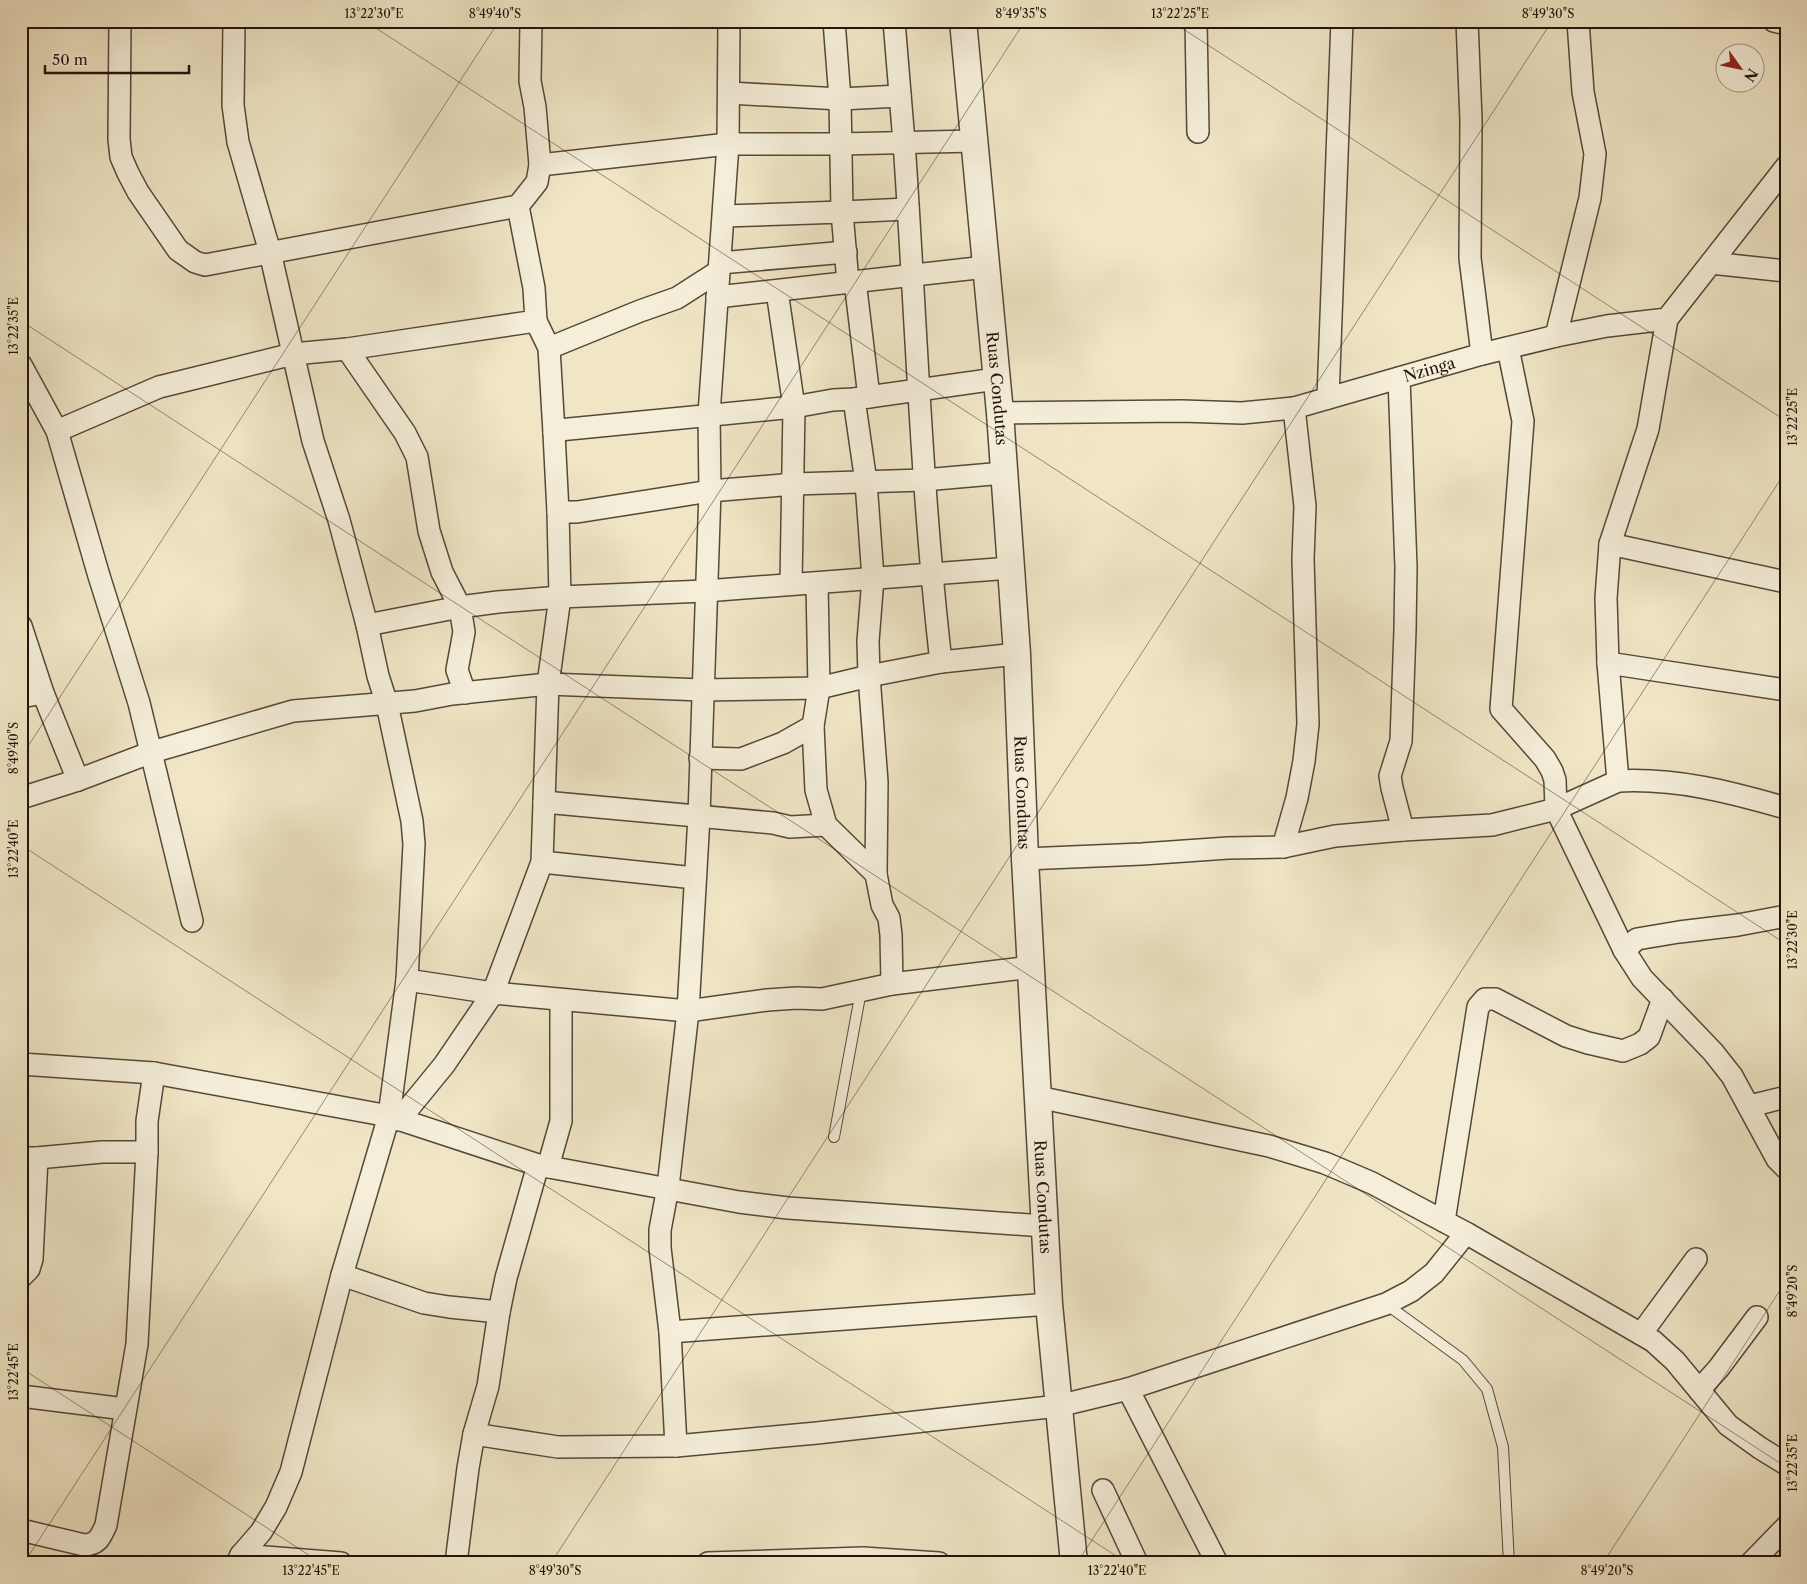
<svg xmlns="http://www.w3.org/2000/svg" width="1807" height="1584" font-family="'Libre Caslon Text',serif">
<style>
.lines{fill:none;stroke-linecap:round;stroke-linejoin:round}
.service-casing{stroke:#55483a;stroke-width:12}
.minor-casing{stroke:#55483a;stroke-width:24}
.tertiary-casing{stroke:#55483a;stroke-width:29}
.service{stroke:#f5efda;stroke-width:10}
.minor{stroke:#f5efda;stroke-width:21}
.tertiary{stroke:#f5efda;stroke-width:26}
.ticks{fill:none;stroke:#21140c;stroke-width:1;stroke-opacity:0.45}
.labels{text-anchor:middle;stroke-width:4;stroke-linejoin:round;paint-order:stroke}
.street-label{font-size:16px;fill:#21140c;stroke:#f5efda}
.neatline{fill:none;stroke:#21140c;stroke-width:2}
.ticks-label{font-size:12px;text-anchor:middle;fill:#21140c}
</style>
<rect width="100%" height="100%" fill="#f0e6c6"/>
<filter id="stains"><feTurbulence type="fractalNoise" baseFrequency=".004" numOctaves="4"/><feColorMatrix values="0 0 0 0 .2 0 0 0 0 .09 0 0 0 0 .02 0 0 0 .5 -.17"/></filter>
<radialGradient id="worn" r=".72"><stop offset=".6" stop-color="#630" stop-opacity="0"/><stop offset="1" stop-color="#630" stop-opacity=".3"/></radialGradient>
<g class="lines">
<defs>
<g id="service">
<polyline points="834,1137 861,991"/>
<polyline points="1386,1304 1463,1360 1487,1389 1503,1447 1509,1563"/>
</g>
<g id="minor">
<polyline points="120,21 119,139 121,157 128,173 138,192 178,250 195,262 205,265 518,206"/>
<polyline points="234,21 233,105 238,142 270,252 313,441 339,520 367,625 378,676 387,704 412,821 414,844 407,980 389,1116 342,1275 291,1472 276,1507 261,1532 241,1555 237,1563"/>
<polyline points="729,21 728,144 709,414 710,491 699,816 688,1011 668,1187 660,1230 660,1248 670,1332 676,1446 817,1433 1058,1406 1128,1389 1386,1304 1411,1291 1434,1273 1466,1233"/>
<polyline points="834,21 840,99 842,212 908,209"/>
<path d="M894,21C897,61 901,102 904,142C916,316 921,489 941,662"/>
<polyline points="1196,21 1198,132"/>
<polyline points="1467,21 1471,120 1470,258 1482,354"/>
<polyline points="1774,21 1786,24"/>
<polyline points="729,93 840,99 900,96"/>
<polyline points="540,165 728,144 840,144 974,141"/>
<polyline points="724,216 842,212 848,283"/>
<polyline points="720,263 846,252"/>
<polyline points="1711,263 1786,271"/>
<polyline points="855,281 869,397"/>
<polyline points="777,291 794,407 791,584"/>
<polyline points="717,297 986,267"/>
<polyline points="536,321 549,348 554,433 559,430 794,407 833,400 854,399 996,379"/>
<polyline points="1556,336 1590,198 1595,154 1583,92 1578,21"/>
<polyline points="549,348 640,311 677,298 719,271"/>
<polyline points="1508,348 1523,421 1501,709 1545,759 1552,771 1555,780 1556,809 1624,950 1642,978 1713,1052 1732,1076 1777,1159 1786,1168"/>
<polyline points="347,349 405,433 417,457 429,531 442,572 460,607 464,632 457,670 465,693"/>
<polyline points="21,365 57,431 99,576 139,703 192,921"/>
<polyline points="1399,378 1406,567 1405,630 1401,741 1390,776 1392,788 1403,830"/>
<polyline points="1328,398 1342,21"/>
<path id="s1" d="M1000,413L1182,411L1242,413L1294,408L1482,354L1556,336L1607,326L1667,319L1786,167"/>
<polyline points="57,431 159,387 293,354 347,349 536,321 534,288 518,206 537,182 540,165 535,107 530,81 531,21"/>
<polyline points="554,433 558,512"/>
<polyline points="1610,544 1786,582"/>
<polyline points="367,625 460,607 498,602 560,597 705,591 1011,568"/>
<polyline points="21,626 43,693 78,780"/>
<polyline points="1608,663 1786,690"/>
<polyline points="21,697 43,693"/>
<polyline points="813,726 816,790 826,825 876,874"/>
<polyline points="700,758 741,759 783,743 813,726 819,688 869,676 868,641 873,578 866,482 854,399"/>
<path d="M1618,781C1677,778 1730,792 1786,808"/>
<polyline points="21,798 78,780 152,752 293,711 415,701 452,694 548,684 702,690 819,688 817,583"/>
<polyline points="544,802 773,823 790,827 826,825"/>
<polyline points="1283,847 1297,798 1304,761 1308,724 1303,559 1305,506 1294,408"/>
<polyline points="1025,859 1142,854 1228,848 1283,847 1335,836 1403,830 1492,825 1556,809 1618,781 1608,663 1606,598 1610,544 1648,429 1667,319"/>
<polyline points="542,862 695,878"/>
<polyline points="1624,950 1637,939 1679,932 1738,925 1786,916"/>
<polyline points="407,980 493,993 542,862 548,684 560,597 558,512 577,512 710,491 794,484 924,480 1004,473"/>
<polyline points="892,984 891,935 889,918 882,905 876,874 877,782 869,676 941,662 1017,654"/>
<polyline points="21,1064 154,1073 389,1116 538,1165 739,1202 788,1208 1044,1226"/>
<polyline points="1038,1097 1269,1146 1325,1163 1372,1183 1466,1233 1653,1341 1675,1361 1728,1425 1760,1448 1786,1464"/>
<polyline points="1750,1106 1786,1097"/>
<polyline points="399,1120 444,1065 493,993 688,1011 767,1000 797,998 822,999 892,984 1032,967"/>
<polyline points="21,1158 37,1158 102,1152 147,1152 147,1121 154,1073"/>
<polyline points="548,1167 561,1121 561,1000"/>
<polyline points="1444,1221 1478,1007 1485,999 1495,999 1566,1036 1588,1043 1623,1051 1640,1044 1649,1037 1663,999"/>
<polyline points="342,1275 424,1303 449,1307 499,1312"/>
<polyline points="21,1277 29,1269 32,1259 37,1158"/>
<polyline points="670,1332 1049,1304"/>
<polyline points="1641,1334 1696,1259"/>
<polyline points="1128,1389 1217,1563"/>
<polyline points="1699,1390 1718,1369 1757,1317"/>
<polyline points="21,1396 125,1409"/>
<polyline points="474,1434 558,1447 676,1446"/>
<polyline points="1103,1490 1137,1563"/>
<path d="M21,1530L84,1545C98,1545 101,1536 106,1525L137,1344L147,1152"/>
<polyline points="241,1555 341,1563"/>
<polyline points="456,1563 468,1468 474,1434 488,1386 499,1312 506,1278 538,1165"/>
<polyline points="708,1563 863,1558 939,1563"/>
<polyline points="1751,1563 1786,1527"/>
</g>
<g id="tertiary">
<path id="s2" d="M963,21L1000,413L1011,568L1017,654L1025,859L1049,1304L1074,1563"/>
</g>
</defs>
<use href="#service" class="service-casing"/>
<use href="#minor" class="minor-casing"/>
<use href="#tertiary" class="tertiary-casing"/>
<use href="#service" class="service"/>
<use href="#minor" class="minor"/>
<use href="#tertiary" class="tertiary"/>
</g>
<path class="ticks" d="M365,21L1786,944M1171,21L1786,421M21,321L1786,1467M21,757L499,21M21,845L1127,1563M21,1368L321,1563M24,1563L1025,21M551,1563L1552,21M1077,1563L1786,471M1603,1563L1786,1281"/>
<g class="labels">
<g class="street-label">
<text dy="6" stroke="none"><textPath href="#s1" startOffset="435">Nzinga</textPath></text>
<text dy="6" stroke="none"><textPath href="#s2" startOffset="369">Ruas Condutas</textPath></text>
<text dy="6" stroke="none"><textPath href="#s2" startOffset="774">Ruas Condutas</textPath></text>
<text dy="6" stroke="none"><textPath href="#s2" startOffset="1179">Ruas Condutas</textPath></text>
</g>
</g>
<rect width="1807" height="1584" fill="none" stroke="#f0e6c6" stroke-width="55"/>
<g transform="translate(1740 68) rotate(123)"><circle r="24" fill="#f5efda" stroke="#a09788"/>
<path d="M0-4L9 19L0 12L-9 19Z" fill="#8f2418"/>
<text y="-8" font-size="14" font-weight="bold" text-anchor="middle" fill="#21140c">N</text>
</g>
<path d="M45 65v8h144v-8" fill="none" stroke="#21140c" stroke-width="2.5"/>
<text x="52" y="65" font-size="15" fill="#21140c" stroke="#f5efda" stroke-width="4" paint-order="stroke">50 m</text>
<rect x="28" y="28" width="1752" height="1528" class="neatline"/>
<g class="ticks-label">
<text x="374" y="18">13°22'30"E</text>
<text x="495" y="18">8°49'40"S</text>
<text x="1021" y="18">8°49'35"S</text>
<text x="1180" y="18">13°22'25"E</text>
<text x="1548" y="18">8°49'30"S</text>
<text transform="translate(14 326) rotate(-90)" y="4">13°22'35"E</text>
<text transform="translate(1793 417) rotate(-90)" y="4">13°22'25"E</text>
<text transform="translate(14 748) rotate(-90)" y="4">8°49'40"S</text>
<text transform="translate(14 849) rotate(-90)" y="4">13°22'40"E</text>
<text transform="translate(1793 940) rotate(-90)" y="4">13°22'30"E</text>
<text transform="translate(1793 1291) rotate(-90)" y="4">8°49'20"S</text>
<text transform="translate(14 1372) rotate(-90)" y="4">13°22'45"E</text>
<text transform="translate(1793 1463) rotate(-90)" y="4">13°22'35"E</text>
<text x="311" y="1575">13°22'45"E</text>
<text x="555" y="1575">8°49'30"S</text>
<text x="1117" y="1575">13°22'40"E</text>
<text x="1607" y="1575">8°49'20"S</text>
</g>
<rect width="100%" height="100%" filter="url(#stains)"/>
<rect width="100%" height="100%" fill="url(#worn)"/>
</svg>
